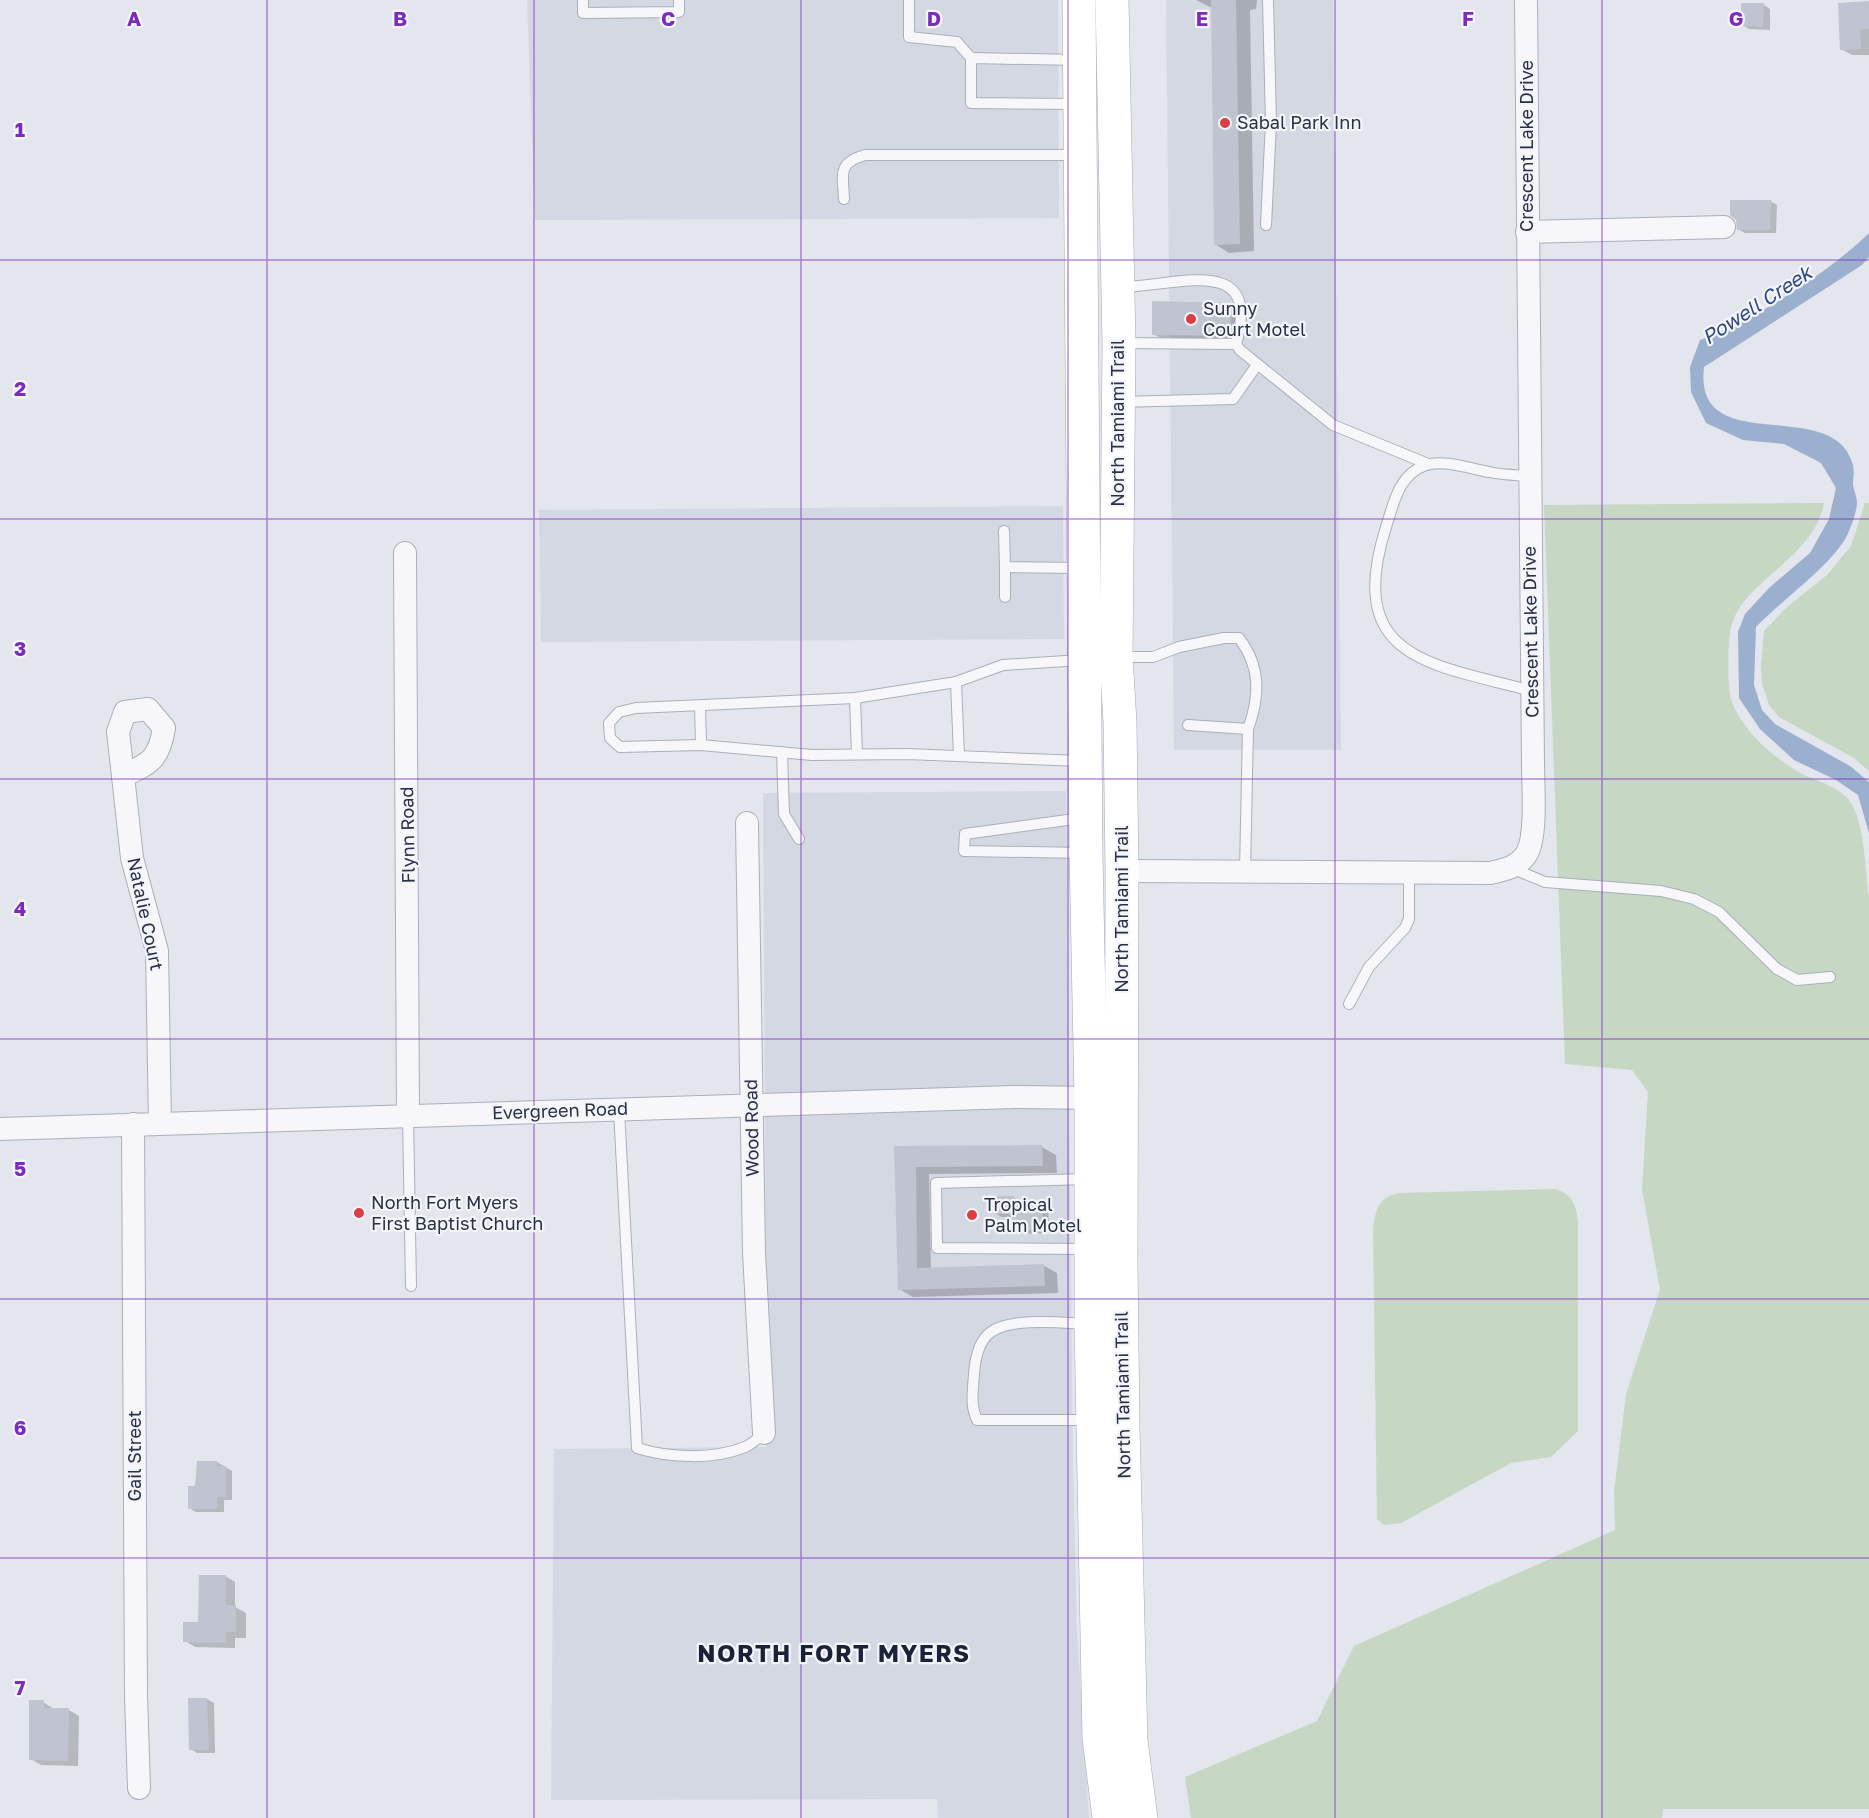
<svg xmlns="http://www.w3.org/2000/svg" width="1869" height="1818" font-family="'Golos Text',sans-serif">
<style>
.built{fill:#d4d8e2}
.green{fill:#c6d7c3}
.water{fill:#9bafcf}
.shadow{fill:#0003}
.building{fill:#c0c4d0}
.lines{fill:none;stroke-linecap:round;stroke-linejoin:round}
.lane-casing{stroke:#abafba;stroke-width:12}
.street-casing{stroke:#abafba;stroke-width:24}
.primary-casing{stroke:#a1a8b9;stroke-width:34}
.lane{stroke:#f7f7fa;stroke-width:10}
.street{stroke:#f7f7fa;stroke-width:22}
.primary{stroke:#fff;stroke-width:33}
.grid{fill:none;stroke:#7b2cbf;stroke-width:1.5;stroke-opacity:0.55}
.poi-dot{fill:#db3f44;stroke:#f3f5f9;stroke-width:2}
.labels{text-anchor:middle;stroke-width:4.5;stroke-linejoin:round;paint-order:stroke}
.poi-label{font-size:18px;fill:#293047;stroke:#f3f5f9;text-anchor:start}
.street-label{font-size:18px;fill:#293047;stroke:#f3f5f9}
.water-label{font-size:20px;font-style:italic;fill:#2f497f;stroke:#f3f5f9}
.district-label{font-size:24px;font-weight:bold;letter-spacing:1.5px;fill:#1b2138;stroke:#f3f5f9}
.grid-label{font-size:20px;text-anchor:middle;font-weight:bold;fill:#7b2cbf;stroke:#f3f5f9;stroke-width:4.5;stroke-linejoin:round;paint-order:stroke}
</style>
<rect width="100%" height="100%" fill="#e3e6ec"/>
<g class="built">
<polygon points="527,0 1058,0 1059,218 535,220"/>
<polygon points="1166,0 1333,0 1341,750 1174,750"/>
<polygon points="1063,506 1064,639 541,642 539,510"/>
<polygon points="1066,791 1073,1472 1077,1632 1089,1818 938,1818 937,1799 551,1800 554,1449 767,1447 763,793"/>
</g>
<g class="green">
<path d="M1824,503C1813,562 1737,581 1730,633C1728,647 1727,689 1732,702C1743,732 1777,761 1804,775C1818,781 1843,789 1851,803C1865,825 1865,871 1869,897V1809H1663L1662,1818H1191L1185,1777L1317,1721L1354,1646L1615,1530L1614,1492L1626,1394L1660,1290L1642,1189L1648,1092L1632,1070L1565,1064L1544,505Z"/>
<polygon points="1865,503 1869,503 1869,771 1854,758 1779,717 1769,705 1762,684 1761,665 1764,631 1787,607 1827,575 1851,546"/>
<path d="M1556,1189C1573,1195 1576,1205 1578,1222V1431L1551,1457L1511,1463L1401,1523L1384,1525L1377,1519L1373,1229C1376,1209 1377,1199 1398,1193Z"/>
</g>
<path class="water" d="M1869,233V257L1862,265L1704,367C1693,460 1831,395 1852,462C1855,469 1853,478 1853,485C1854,491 1857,497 1857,503C1857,512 1849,533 1844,541C1822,573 1784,598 1756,627L1754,685L1762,710L1775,724L1850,766L1869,782V833L1858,795L1836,780L1794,760L1760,729L1739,698L1738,632L1745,614L1770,587L1810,553L1829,519L1836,488L1821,463L1784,444L1743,440L1706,423L1691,392L1690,367L1700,340C1750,323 1831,271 1869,233Z"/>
<g class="shadow">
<polygon points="1196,0 1257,0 1256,9 1250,10 1254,251 1229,253 1215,244 1212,8"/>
<polygon points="1869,3 1869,55 1852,55 1841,49"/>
<polygon points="1764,5 1770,9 1770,30 1749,29 1742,25"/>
<polygon points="1770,201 1777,205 1776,233 1745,233 1738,229"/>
<polygon points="1230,304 1241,310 1240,341 1164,340 1153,334"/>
<polygon points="1042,1147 1056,1155 1057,1173 929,1174 931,1269 1043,1265 1057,1273 1058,1293 913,1297 899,1289 895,1148"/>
<polygon points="1014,1198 1020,1201 1041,1202 1048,1206 1049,1233 1020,1234 1014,1230 1013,1217 1002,1217 996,1214"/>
<polygon points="198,1462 217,1462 232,1471 232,1500 224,1500 224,1512 196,1512 189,1508 197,1487"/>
<polygon points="225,1576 235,1582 235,1607 246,1613 246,1638 235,1638 235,1648 195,1647 185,1641 200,1623"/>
<polygon points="207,1699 214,1703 215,1753 197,1753 191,1749"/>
<polygon points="43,1702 54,1709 69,1710 79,1716 78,1766 41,1765 31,1759"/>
</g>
<g class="building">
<polygon points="1211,0 1236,0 1240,244 1214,245"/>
<polygon points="1869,1 1869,29 1860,29 1861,49 1840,50 1838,3"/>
<polygon points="1741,3 1764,3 1763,27 1741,26"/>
<polygon points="1730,200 1771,200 1770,230 1737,230 1736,220 1730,215"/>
<polygon points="1152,301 1231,303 1230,336 1152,335"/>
<polygon points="1042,1145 1043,1166 916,1167 917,1268 1044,1264 1045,1286 898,1290 894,1146"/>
<polygon points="994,1196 1014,1196 1014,1201 1042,1201 1043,1229 1012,1231 1012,1214 994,1214"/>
<polygon points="197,1461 217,1461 217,1466 226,1466 226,1497 217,1497 217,1509 188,1509 188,1486 195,1486"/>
<polygon points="199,1575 226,1575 226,1605 236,1605 236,1632 226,1632 226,1643 183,1642 183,1622 198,1622"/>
<polygon points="188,1698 207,1698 209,1750 189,1750"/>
<polygon points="29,1700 44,1700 44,1708 69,1708 68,1761 29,1760"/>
</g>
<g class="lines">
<defs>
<g id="lane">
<polyline points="583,0 583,13 679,12 679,0"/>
<polyline points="909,0 909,37 957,42 971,58"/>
<polyline points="1076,104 971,103 971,58 1077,60"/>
<path d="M844,199C843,174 837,163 865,155H1078"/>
<polyline points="1266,225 1271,122 1268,0"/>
<path d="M1121,287C1174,287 1263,251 1236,344L1240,350L1333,425L1428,464"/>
<polyline points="1122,343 1236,344"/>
<polyline points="1120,402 1233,399 1257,365"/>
<path d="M1530,476C1516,475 1502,475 1489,472C1471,469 1444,459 1426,465C1399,474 1394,502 1386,527C1344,660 1431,664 1532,691"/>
<polyline points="1004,531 1005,567 1080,568"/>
<polyline points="1005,567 1005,597"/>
<path d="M1120,657H1153L1179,647L1224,638H1239C1261,667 1260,696 1248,729L1188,725"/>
<polyline points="956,682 959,756"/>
<polyline points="855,698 857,754"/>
<polyline points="700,706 701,745"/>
<polyline points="782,752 784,814 799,839"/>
<polyline points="1081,761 907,754 812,755 701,745 620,747 610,738 609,723 619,712 636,708 855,698 956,682 1003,665 1081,660"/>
<polyline points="1082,818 965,834 964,851 1083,853"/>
<polyline points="1511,868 1545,882 1661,891 1694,899 1719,912 1777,969 1797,980 1830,977"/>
<polyline points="1245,871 1248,729"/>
<polyline points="1349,1004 1369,967 1405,928 1409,919 1409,874"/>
<path d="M619,1110L637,1448C669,1458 713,1460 745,1447C752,1444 758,1438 764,1433"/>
<polyline points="408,1116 411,1286"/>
<polyline points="1088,1179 936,1183 937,1248 1088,1249"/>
<path d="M1088,1324C1063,1323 1011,1317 991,1332C978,1341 975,1360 974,1374C973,1391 970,1405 977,1420H1090"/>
</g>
<g id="street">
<polyline points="1527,232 1724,227"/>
<polyline points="405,553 408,1116"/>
<path d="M148,709L164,728C159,759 151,763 123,776L118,732L125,712Z"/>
<polyline points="123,776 132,858 157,951 160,1123"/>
<polyline points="747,823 754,1253 764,1433"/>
<path d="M1122,871L1490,873C1504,870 1519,867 1527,853C1537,835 1533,786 1533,764L1526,0"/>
<polyline points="133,1124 136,1696 139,1788"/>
<polyline points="0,1129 1014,1097 1104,1098"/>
</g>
<g id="primary">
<polyline points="1079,0 1086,853 1091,1098 1091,1325 1099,1738 1109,1818"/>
<polyline points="1112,0 1119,344 1116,657 1120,722 1122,871 1121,1263 1123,1426 1131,1741 1141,1818"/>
</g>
</defs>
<use href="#lane" class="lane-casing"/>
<use href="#street" class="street-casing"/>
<use href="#primary" class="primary-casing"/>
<use href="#lane" class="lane"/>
<use href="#street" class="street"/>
<use href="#primary" class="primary"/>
</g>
<path class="grid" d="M267,0V1818M534,0V1818M801,0V1818M1068,0V1818M1335,0V1818M1602,0V1818M0,260H1869M0,519H1869M0,779H1869M0,1039H1869M0,1299H1869M0,1558H1869"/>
<g class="poi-dot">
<circle cx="1225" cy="123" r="6"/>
<circle cx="1191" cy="319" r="6"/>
<circle cx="359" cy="1213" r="6"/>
<circle cx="972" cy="1215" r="6"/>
</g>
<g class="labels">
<g class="poi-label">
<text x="1237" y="129">Sabal Park Inn</text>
<text x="1203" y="315">Sunny<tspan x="1203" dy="21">Court Motel</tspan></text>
<text x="371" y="1209">North Fort Myers<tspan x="371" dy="21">First Baptist Church</tspan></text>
<text x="984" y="1211">Tropical<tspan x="984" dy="21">Palm Motel</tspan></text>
</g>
<g class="street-label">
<text transform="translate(1527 146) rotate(-90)" y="6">Crescent Lake Drive</text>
<text transform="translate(1118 423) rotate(-90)" y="6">North Tamiami Trail</text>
<text transform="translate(1531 632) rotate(-91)" y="6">Crescent Lake Drive</text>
<text transform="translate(408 835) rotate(-91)" y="6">Flynn Road</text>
<text transform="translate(1122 909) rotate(-90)" y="6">North Tamiami Trail</text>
<text transform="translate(145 914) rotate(78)" y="6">Natalie Court</text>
<text transform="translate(560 1111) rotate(-2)" y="6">Evergreen Road</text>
<text transform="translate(752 1128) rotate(-91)" y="6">Wood Road</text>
<text transform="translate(1123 1395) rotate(-91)" y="6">North Tamiami Trail</text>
<text transform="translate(135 1456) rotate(-90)" y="6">Gail Street</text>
</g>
<g class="water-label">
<text transform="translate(1757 305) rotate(-33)" y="7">Powell Creek</text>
</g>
<g class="district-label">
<text x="834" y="1662">NORTH FORT MYERS</text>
</g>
</g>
<g class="grid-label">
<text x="134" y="26">A</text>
<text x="400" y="26">B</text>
<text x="668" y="26">C</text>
<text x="934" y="26">D</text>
<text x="1202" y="26">E</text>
<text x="1468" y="26">F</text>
<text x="1736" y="26">G</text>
<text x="20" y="137">1</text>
<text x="20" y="396">2</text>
<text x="20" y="656">3</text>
<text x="20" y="916">4</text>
<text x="20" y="1176">5</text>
<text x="20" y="1435">6</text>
<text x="20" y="1695">7</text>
</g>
</svg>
